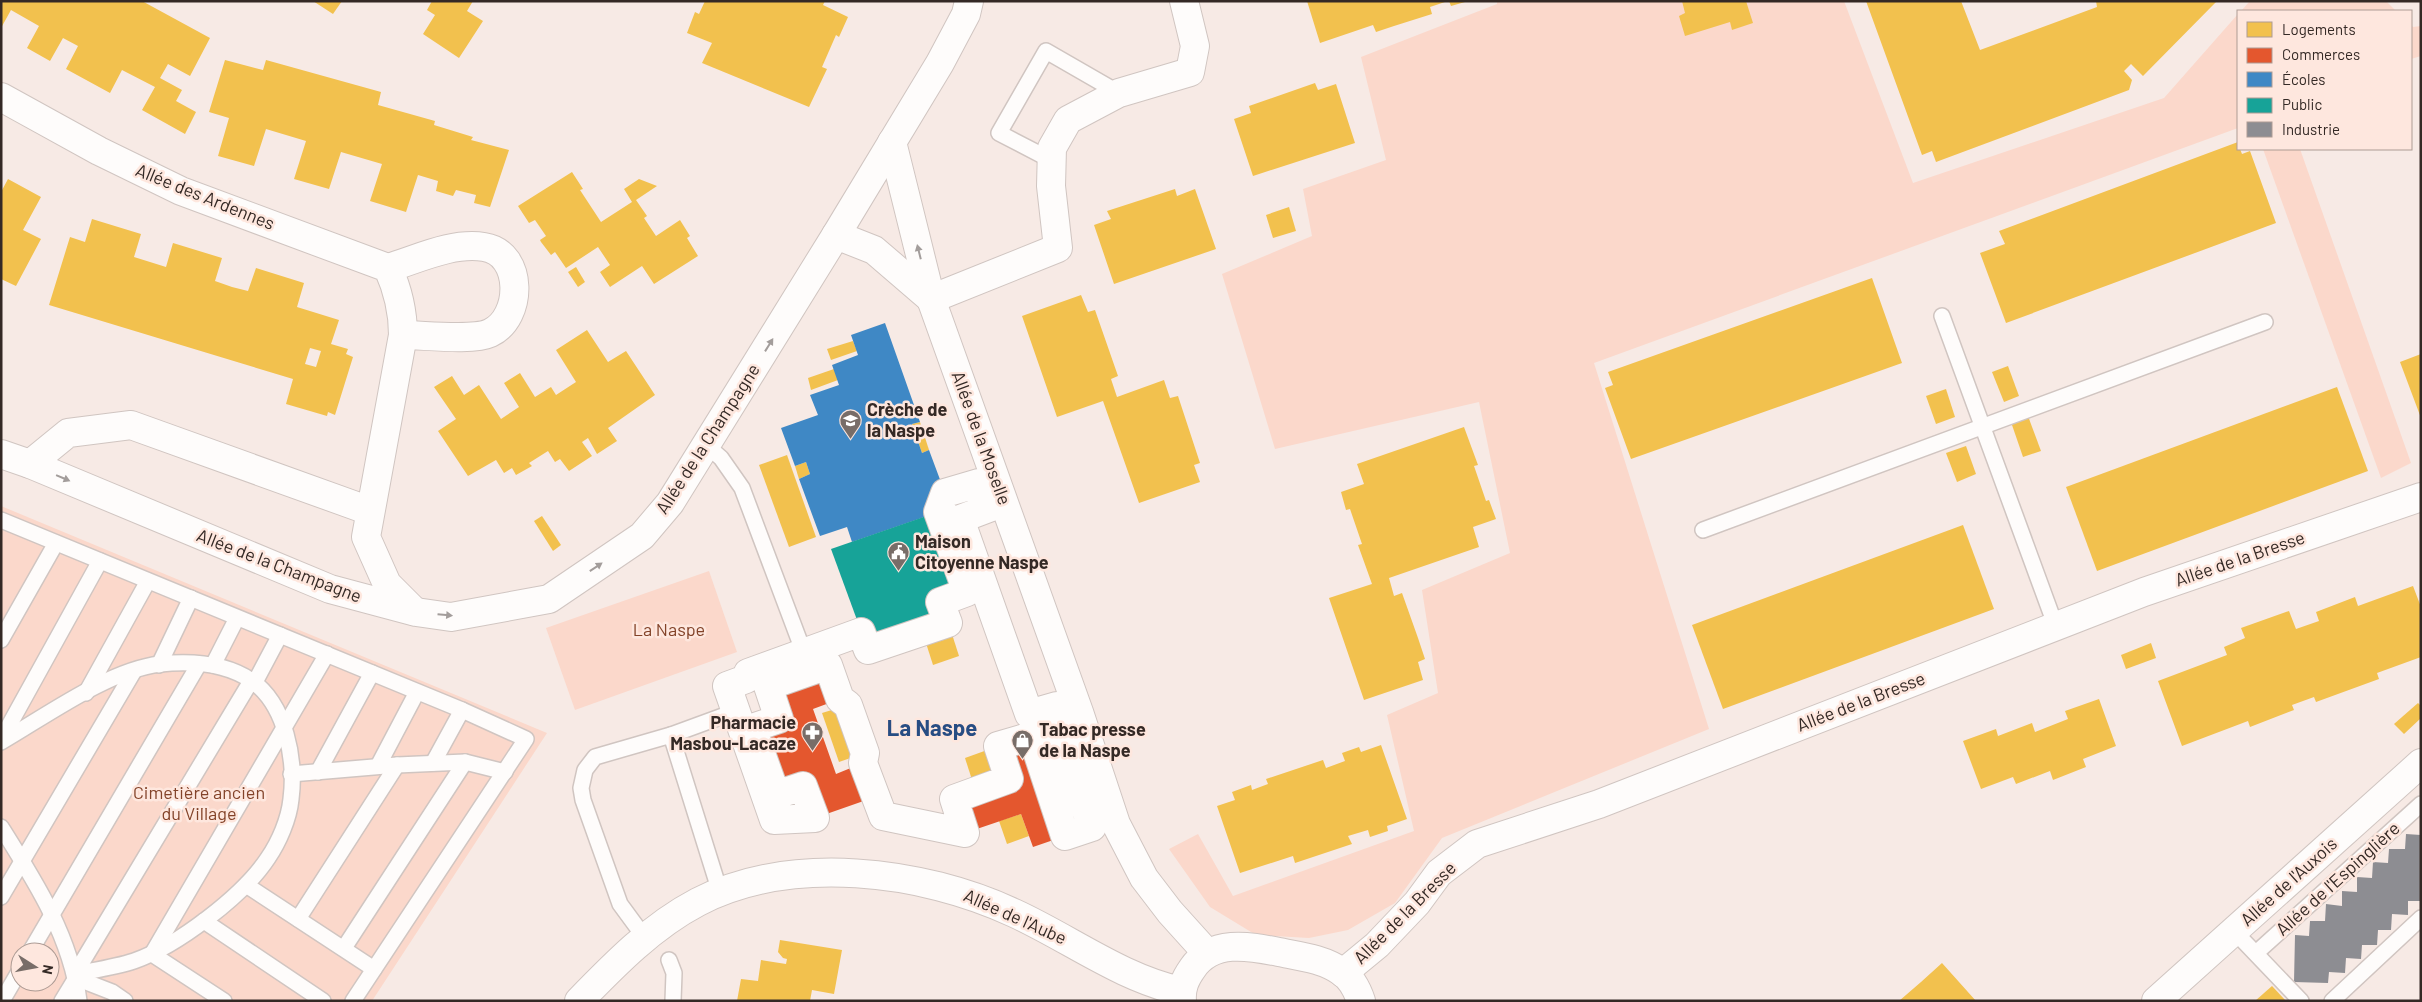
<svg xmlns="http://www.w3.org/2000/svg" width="2422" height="1002" font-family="Barlow,sans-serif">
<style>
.green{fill:#fbd8cb;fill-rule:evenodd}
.homes{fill:#f2c14e;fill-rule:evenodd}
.shops{fill:#e4572e}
.schools{fill:#3f88c5}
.public{fill:#17a398}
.industry{fill:#8d8d92}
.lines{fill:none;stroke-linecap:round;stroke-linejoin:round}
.lane-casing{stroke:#d0c5c1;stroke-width:18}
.street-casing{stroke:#d0c5c1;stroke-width:30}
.lane{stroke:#fefcfb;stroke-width:15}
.street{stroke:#fefcfb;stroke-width:28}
.oneway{fill:#a39d9b}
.labels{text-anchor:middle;stroke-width:5;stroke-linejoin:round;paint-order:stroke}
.street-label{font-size:18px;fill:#342925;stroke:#fee7de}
.poi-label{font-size:18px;font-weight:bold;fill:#342925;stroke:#fee7de;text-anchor:start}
.park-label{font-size:18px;fill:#834329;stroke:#fee7de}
.district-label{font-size:22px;font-weight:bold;fill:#284d83;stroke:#fee7de}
</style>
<rect width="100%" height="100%" fill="#f7eae5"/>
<g class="green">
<polygon points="1497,1 1844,1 1913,183 2164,98 2238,14 2238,128 1594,363 1709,729 1442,838 1395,903 1348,930 1309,938 1256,935 1210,907 1169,849 1198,834 1233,896 1414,831 1387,715 1438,693 1422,590 1510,553 1479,402 1275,449 1222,274 1312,236 1303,189 1386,160 1361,57 1497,4"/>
<polygon points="2250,1 2386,1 2396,11 2241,11"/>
<polygon points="2411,25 2413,27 2421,26 2421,56 2411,59"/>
<polygon points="2263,149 2300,149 2411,463 2381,478"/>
<path d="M1,506L547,733L372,1001H1ZM20,952H50V982H20Z"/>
<polygon points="709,571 737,652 575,710 546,628"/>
</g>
<g class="homes">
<polygon points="1,1 142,1 210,38 190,76 168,64 160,78 182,90 176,101 196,112 185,134 142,110 155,87 122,70 110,93 66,69 78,46 63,38 50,61 27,48 39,26 11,10 1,28"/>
<polygon points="313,1 342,1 333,14"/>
<polygon points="432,1 473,1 467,11 483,21 459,58 423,34 435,15 427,10"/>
<polygon points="705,1 825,1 823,5 848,17 839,37 836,35 822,67 827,69 809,107 702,63 712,43 687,33 695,12 699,14"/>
<polygon points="1307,1 1445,1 1445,2 1430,7 1432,14 1394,26 1376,32 1373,25 1320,43"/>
<polygon points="1449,1 1465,1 1465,2 1451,6"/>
<polygon points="1682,1 1746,1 1753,23 1732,30 1730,22 1685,36 1679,16 1685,13"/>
<polygon points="1866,1 1961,1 1980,50 2097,7 2096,1 2217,1 2143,76 2131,64 2124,71 2132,80 2129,90 1936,162 1932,151 1922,155"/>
<polygon points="225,60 263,70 266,60 381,92 378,105 435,121 434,125 473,137 471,140 509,150 490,207 474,203 476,195 456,190 453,196 436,191 438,181 418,175 406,212 370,201 382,164 341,152 329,189 294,179 306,141 266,129 254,166 218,156 229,118 209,112"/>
<polygon points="1315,83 1318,90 1336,84 1355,143 1253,176 1234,119 1251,113 1249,106"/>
<polygon points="2238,142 2238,149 2240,149 2242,154 2250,151 2276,223 2006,323 1980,253 2005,244 1999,231"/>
<polygon points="572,172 583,189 580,190 601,222 632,202 624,189 639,179 657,186 636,200 647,216 644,218 656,236 680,220 690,236 687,238 698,256 654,284 642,266 610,287 600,272 610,265 598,247 566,268 555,252 551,255 541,242 540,240 546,236 535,220 529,223 518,206"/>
<polygon points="8,179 41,197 23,230 41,239 16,286 1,279 1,192"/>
<polygon points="1175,189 1177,196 1195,189 1216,249 1114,284 1094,225 1111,219 1107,211"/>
<polygon points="1289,207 1296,231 1273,238 1266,215"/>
<path d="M92,219L141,234L134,257L166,267L173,243L222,258L215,281L232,287L248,291L256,268L304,283L297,307L339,320L331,344L348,349L346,354L353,357L335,415L328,412L327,416L286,404L293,379L49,305L70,237L85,242ZM310,348L321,351L316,367L305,364Z"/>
<polygon points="576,267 585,282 578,287 568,272"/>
<polygon points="1872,278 1902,363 1631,459 1605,388 1613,385 1608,372"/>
<polygon points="1081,295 1088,312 1095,310 1118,376 1111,379 1117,397 1164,380 1170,398 1178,396 1200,463 1194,465 1200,482 1139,503 1103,401 1057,417 1022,316"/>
<polygon points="587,330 608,362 626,351 655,395 608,428 617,441 597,454 588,438 582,442 592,456 569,471 560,459 555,462 548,451 529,463 532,466 516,475 512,468 504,473 496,460 468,476 438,431 456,419 434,387 452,376 464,395 479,385 501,419 519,407 504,383 520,373 535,397 551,387 556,395 576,382 556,350"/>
<polygon points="853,341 857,351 831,360 827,349"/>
<polygon points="2421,354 2421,418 2400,362"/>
<polygon points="2008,366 2019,396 2004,402 1992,372"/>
<polygon points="834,369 838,380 811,390 808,378"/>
<polygon points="2337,387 2368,471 2097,571 2066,487"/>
<polygon points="1946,389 1955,417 1936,424 1926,396"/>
<polygon points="2028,416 2041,451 2023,457 2011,422"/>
<polygon points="920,422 929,450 922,453 912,424"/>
<polygon points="1464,427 1478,465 1474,466 1486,501 1489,500 1496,519 1473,527 1479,547 1389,578 1394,596 1402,593 1418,638 1425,659 1418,662 1423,680 1364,700 1329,598 1372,584 1358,545 1362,544 1350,509 1346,510 1341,492 1364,484 1357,464"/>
<polygon points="1966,446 1976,474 1957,482 1946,453"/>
<polygon points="787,455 816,537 789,547 759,465"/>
<polygon points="806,462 810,474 799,479 795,466"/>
<polygon points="542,516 561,545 553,551 534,521"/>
<polygon points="1963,525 1994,609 1723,709 1692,625"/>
<polygon points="2413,586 2421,607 2421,657 2377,673 2379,679 2316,702 2314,697 2292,705 2294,710 2250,727 2248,721 2182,746 2158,681 2227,655 2224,647 2245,638 2241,628 2289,611 2296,629 2319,621 2316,612 2355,597 2358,606"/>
<polygon points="951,631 959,656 933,665 925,640"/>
<polygon points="2151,643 2156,658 2126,669 2121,655"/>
<polygon points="2099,699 2116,746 2083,759 2086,767 2053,780 2050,771 2016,784 2013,777 1981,789 1963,741 1996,729 1998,736 2032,723 2035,732 2068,719 2065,711"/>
<polygon points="2418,703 2421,706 2421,718 2404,734 2394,724"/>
<polygon points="848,705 865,753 839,762 822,713"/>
<polygon points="1381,745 1407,819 1387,826 1388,831 1370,837 1368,830 1348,836 1352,844 1295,863 1293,856 1240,873 1217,806 1235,800 1232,792 1251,785 1252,790 1268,784 1266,779 1323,760 1326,768 1345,761 1342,753 1359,747 1361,752"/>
<polygon points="990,749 999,774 973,783 965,758"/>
<polygon points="1021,814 1029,836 1007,844 999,821"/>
<polygon points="780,940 842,950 834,994 812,990 810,1001 737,1001 741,979 758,981 761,960 786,964 787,959 783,958 778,952"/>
<polygon points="1942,963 1976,1001 1899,1001 1921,982"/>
<polygon points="2272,986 2286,1001 2255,1001"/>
</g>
<g class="shops">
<polygon points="828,665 840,699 813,709 836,774 863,763 875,797 815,818 803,786 776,795 752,728 779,719 768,686"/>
<polygon points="1032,736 1065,836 1033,847 1021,814 965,833 954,799 1009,779 998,746"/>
</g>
<polygon class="schools" points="885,323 920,422 912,424 922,453 929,450 945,493 936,513 852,542 847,527 820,536 799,479 810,474 806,462 795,466 781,428 818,415 810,395 839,385 832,365 858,355 851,335"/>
<polygon class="public" points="938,512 967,592 948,623 868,650 831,549"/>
<polygon class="industry" points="2406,834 2421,835 2421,901 2408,901 2408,915 2392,914 2391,930 2378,930 2377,945 2362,945 2361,959 2346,958 2345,973 2329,972 2328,983 2294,982 2295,935 2309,936 2310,921 2325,921 2326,904 2342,906 2342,891 2357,892 2357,877 2372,878 2373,862 2388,863 2389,849 2405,849"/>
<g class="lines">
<defs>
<g id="lane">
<polyline points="1051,160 999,133 1046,51 1119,93"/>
<polyline points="1942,316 2056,627"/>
<polyline points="706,445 721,458 742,488 804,653"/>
<polyline points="1,520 462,710 526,739 353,1001"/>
<polyline points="1703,530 2265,322"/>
<polyline points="1,640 56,543"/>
<polyline points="159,665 191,598"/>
<polyline points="213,665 237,618"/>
<polyline points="254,684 280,635"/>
<polyline points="86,693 148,581"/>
<polyline points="671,735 731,713"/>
<polyline points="1,740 100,561"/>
<path d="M1,742C46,716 109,670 160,664C190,661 226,663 252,681C286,705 296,760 291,799C289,819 279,842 268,858C243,896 177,946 134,961C116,967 95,970 75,974"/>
<polyline points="433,763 462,710"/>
<polyline points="378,766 417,692"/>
<polyline points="318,772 372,673"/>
<polyline points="291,774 397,765 465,762 505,772"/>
<path d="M1,827C35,881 71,937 79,1001"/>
<polyline points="246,885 374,969"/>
<polyline points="1,897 134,671"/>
<polyline points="298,919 397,765"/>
<polyline points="204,921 323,1001"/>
<polyline points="2234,931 2301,1001"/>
<polyline points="645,938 620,904 583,800 581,788 585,770 595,757 671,735 720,892"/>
<polyline points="344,948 465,762"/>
<polyline points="30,952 199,664"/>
<polyline points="2256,953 2421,804"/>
<polyline points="669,960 674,973 673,1001"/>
<polyline points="75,974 251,681"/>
<polyline points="2,1001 20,970"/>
<polyline points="62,1001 76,978 112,992 125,1001"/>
<polyline points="224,1001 152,954 327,654"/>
<polyline points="2332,1001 2421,918"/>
</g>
<g id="street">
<path d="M1,97L99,151L181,191L388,268C398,290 403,311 403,335L366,537L387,584L414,611"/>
<polyline points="892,142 931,299 1079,712 1116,824 1144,878 1170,912 1207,953"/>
<polyline points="836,235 874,250 931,299"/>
<path d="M388,268C418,259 452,242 484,247C524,253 523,318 490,333C473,341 424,335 403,335"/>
<polyline points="931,299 1058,248 1051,186 1052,148 1068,120 1119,93 1190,72 1195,46 1184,1"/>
<polyline points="1,454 30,464 330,589 416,612 451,617 549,599 642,536 670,503 836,235 940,63 966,14 969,1"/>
<polyline points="30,464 68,433 131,425 370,511"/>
<polygon points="979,483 989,508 960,519 1029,714 1057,706 1066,731 1059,734 1092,827 1065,836 1032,736 998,746 1009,779 954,799 965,833 883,816 863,763 865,753 848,705 840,699 828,665 768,686 779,719 752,728 776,795 803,786 815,818 774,820 727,686 746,679 748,673 861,632 868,650 948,623 940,602 967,592 938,512 945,493"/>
<polyline points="1343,973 1377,945 1417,903 1439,873 1477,844 1599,804 2144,592 2421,497"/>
<path d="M579,1001C615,964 652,926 698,902C791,854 922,870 1014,913C1069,938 1121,978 1181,991"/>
<path d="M1182,1001C1181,988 1185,979 1192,969C1213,937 1253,947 1284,953C1305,957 1325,960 1342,972C1352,979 1357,989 1361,1001"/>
<polyline points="2156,1001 2421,763"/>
</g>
</defs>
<use href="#lane" class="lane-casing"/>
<use href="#street" class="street-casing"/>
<use href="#lane" class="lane"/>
<use href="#street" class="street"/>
</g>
<defs><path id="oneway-solid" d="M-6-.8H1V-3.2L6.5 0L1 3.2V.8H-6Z" transform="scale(1.25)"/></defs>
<g class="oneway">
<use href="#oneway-solid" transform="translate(919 252) rotate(-104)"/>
<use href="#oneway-solid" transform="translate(769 345) rotate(-58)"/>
<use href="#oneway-solid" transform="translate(63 478) rotate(23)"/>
<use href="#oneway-solid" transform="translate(596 567) rotate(-34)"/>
<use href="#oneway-solid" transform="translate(445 615) rotate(5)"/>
</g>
<defs>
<symbol id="school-pin" viewBox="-11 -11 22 30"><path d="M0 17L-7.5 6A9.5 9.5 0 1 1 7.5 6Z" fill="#786d68" stroke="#fee7de"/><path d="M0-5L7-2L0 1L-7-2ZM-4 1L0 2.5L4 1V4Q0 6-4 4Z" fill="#fff"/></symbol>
<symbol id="civic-pin" viewBox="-11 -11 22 30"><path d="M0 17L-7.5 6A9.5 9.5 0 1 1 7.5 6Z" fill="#786d68" stroke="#fee7de"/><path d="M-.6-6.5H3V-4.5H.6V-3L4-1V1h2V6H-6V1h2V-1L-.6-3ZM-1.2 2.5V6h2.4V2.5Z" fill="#fff"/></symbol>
<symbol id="pharmacy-pin" viewBox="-11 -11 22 30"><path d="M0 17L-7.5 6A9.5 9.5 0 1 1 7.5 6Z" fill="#786d68" stroke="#fee7de"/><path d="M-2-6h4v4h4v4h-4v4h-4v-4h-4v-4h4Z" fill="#fff"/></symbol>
<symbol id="shop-pin" viewBox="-11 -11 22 30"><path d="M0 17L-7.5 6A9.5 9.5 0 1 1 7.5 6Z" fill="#786d68" stroke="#fee7de"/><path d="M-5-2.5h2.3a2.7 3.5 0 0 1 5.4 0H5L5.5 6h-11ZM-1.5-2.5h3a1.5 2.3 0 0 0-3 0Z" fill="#fff"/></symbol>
</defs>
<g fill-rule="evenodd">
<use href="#school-pin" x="838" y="408" width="25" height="34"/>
<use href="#civic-pin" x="886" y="540" width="25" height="34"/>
<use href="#pharmacy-pin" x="800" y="720" width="25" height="34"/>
<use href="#shop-pin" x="1010" y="728" width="25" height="34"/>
</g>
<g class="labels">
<g class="street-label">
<text transform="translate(205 197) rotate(22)" y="6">Allée des Ardennes</text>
<text transform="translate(981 438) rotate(70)" y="6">Allée de la Moselle</text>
<text transform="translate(708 439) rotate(-57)" y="6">Allée de la Champagne</text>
<text transform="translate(2240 559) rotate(-19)" y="6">Allée de la Bresse</text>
<text transform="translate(279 566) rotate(21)" y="6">Allée de la Champagne</text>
<text transform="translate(1861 702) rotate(-21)" y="6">Allée de la Bresse</text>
<text transform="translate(2338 879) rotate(-42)" y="6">Allée de l'Espinglière</text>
<text transform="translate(2289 882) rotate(-42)" y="6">Allée de l'Auxois</text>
<text transform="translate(1405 913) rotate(-45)" y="6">Allée de la Bresse</text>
<text transform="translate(1015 917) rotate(24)" y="6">Allée de l'Aube</text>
</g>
<g class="poi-label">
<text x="867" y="416">Crèche de<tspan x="867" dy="21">la Naspe</tspan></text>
<text x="915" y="548">Maison<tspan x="915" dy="21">Citoyenne Naspe</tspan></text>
<text x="796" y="729" text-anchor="end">Pharmacie<tspan x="796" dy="21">Masbou-Lacaze</tspan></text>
<text x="1039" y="736">Tabac presse<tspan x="1039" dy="21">de la Naspe</tspan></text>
</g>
<g class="park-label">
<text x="669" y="636">La Naspe</text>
<text x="199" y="799">Cimetière ancien<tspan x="199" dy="21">du Village</tspan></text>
</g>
<g class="district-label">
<text x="932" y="736">La Naspe</text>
</g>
</g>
<rect width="2422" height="1002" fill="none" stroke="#342925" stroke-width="5"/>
<rect x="2237" y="10" width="175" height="140" fill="#fee7de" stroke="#ad9b94"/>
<rect x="2247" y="22" width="25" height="15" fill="#f2c14e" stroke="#ad9b94"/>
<text x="2282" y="35" font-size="15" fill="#342925">Logements</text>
<rect x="2247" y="48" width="25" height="15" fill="#e4572e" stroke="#ad9b94"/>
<text x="2282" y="60" font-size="15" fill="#342925">Commerces</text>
<rect x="2247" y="72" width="25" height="15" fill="#3f88c5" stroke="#ad9b94"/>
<text x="2282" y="85" font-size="15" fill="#342925">Écoles</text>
<rect x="2247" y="98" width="25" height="15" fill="#17a398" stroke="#ad9b94"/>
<text x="2282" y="110" font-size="15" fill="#342925">Public</text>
<rect x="2247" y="122" width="25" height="15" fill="#8d8d92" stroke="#ad9b94"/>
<text x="2282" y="135" font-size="15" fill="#342925">Industrie</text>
<g transform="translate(35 967) rotate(101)"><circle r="24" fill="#fee7de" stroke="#ad9b94"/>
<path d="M0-4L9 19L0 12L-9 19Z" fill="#786d68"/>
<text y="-8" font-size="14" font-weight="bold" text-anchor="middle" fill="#342925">N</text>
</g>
</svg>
